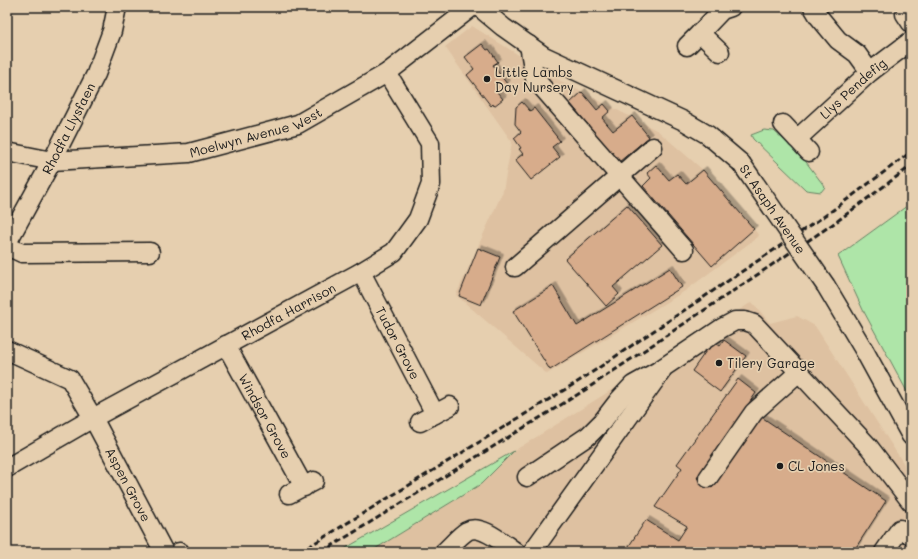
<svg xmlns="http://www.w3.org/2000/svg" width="918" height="559" font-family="Mali,sans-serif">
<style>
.built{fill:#dec1a1}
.green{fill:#aee5a8;stroke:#658062}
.building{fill:#d7ac8b;stroke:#1c1c1c;filter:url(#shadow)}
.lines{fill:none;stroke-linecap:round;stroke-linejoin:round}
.minor-casing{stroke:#1c1c1c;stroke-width:21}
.minor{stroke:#e6cfaf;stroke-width:18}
.rail{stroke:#1c1c1c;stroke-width:3;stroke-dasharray:6 3;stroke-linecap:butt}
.minor-bridge-casing{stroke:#1c1c1c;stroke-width:21;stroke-linecap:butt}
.minor-bridge{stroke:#e6cfaf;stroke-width:18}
.poi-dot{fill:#1c1c1c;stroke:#e6cfaf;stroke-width:1.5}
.labels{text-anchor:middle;stroke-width:3.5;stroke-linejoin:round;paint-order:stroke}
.poi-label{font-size:13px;fill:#1c1c1c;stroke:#e6cfaf;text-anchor:start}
.street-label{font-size:13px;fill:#1c1c1c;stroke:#e6cfaf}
</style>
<defs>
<filter id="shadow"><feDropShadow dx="3.5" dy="-3.5" stdDeviation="0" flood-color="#0004"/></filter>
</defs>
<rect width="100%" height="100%" fill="#e6cfaf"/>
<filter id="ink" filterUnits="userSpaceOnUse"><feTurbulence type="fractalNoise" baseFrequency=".025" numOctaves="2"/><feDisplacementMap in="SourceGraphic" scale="8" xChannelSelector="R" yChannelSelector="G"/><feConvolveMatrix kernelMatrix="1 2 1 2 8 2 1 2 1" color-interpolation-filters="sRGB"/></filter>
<g filter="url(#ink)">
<g class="built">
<polygon points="472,26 557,79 658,131 703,170 754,229 759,236 685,291 547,374 456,295 503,191 512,142 445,47"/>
<polygon points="752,302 770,323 797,316 815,326 911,475 911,547 908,552 371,552 481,484 514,451"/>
</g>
<g class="green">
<polygon points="764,130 774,131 800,154 825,187 821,192 806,190 753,139 751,135"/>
<polygon points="911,203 911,399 863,310 838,256"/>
<polygon points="514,451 481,484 370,552 339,552"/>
</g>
<g class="building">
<polygon points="482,44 487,50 489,49 498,62 493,65 507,84 497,92 503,99 494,106 493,104 491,106 467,75 474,69 465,57"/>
<polygon points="582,92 597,110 604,104 610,111 602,118 613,131 632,116 649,137 619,162 570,103"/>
<polygon points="522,102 530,111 534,108 560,141 552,147 560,157 531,180 515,160 523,154 519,149 521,148 514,138 521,132 515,124 516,107"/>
<polygon points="656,165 669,180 677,174 686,184 703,170 754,229 712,266 643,186 651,178 647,173"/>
<polygon points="627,205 662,245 613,287 619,294 606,306 565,259"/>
<polygon points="478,248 500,257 481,305 459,296"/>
<polygon points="670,268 682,287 550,370 513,311 553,286 577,326"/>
<polygon points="724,340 746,356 720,392 692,371 713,341 720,346"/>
<polygon points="738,379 756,393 697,478 712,488 760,416 886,501 853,552 625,552 646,520 678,540 687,526 655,507 682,468 677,464"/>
</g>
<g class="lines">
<defs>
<g id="minor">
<polyline points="479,7 503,27 544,56 684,121 708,135 741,163"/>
<polyline points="813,7 819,17 838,40 857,54 870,72"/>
<polyline points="905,14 911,23"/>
<polyline points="529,45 535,79 684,250"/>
<polyline points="687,46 700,33"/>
<polyline points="720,52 700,33 722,10 731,7"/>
<path id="s1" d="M783,124L797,139L870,72L911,41"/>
<polyline points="797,139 809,152"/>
<path id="s2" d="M7,152L52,161L189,153L298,124L387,73L472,7"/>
<path id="s3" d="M7,243L52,161L96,74L112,31L117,7"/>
<polyline points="7,246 22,253 150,252"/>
<polyline points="515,267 653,147"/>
<path id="s4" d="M361,272L435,414"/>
<polyline points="826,286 864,350 911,436"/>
<path id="s5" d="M226,345L304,487"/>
<path id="s6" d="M7,350L70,379L93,418L164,552"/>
<polyline points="420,422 450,406"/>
<path id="s7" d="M7,468L93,418L361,272L394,252L418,219L431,184L430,143L387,73"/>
<polyline points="527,477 588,436 602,422 619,400 633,385 658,371 722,328 735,321 745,321 754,324 869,447 911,502"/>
<polyline points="708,478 754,412 799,372"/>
<polyline points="289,494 314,481"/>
<polyline points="179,552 180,552"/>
<path d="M444,552C451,546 459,536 467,531C481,523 504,544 516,552"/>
<polyline points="532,552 661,372"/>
<polyline points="884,552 900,529 911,535"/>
</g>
</defs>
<use href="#minor" class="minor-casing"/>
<use href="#minor" class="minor"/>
<g class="rail">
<polyline points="300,552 579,381 829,213 911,152"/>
<polyline points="322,552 585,390 836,222 911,166"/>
</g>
<defs>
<g id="minor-bridge">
<path id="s8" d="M741,163L826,286"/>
</g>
</defs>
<use href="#minor-bridge" class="minor-bridge-casing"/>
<use href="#minor-bridge" class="minor-bridge"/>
</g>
</g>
<g class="poi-dot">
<circle cx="487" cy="79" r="4"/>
<circle cx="719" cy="363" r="4"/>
<circle cx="780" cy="466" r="4"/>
</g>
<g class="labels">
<g class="poi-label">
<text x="495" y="77">Little Lambs<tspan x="495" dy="15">Day Nursery</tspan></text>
<text x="727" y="368">Tilery Garage</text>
<text x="788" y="471">CL Jones</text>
</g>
<g class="street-label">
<text dy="5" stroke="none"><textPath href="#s1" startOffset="96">Llys Pendefig</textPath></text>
<text dy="5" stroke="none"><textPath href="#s3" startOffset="130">Rhodfa Llysfaen</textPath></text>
<text dy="5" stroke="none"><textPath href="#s2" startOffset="253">Moelwyn Avenue West</textPath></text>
<text dy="5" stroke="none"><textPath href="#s8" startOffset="56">St Asaph Avenue</textPath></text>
<text dy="5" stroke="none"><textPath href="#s7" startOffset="322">Rhodfa Harrison</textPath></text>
<text dy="5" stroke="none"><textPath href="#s4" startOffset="80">Tudor Grove</textPath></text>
<text dy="5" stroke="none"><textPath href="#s5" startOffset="81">Windsor Grove</textPath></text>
<text dy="5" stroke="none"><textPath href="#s6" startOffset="190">Aspen Grove</textPath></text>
</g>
</g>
<rect width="918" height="559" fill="none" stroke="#e6cfaf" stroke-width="24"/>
<rect x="12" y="12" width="894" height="535" fill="none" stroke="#1c1c1c" stroke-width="1.5" filter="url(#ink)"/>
</svg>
